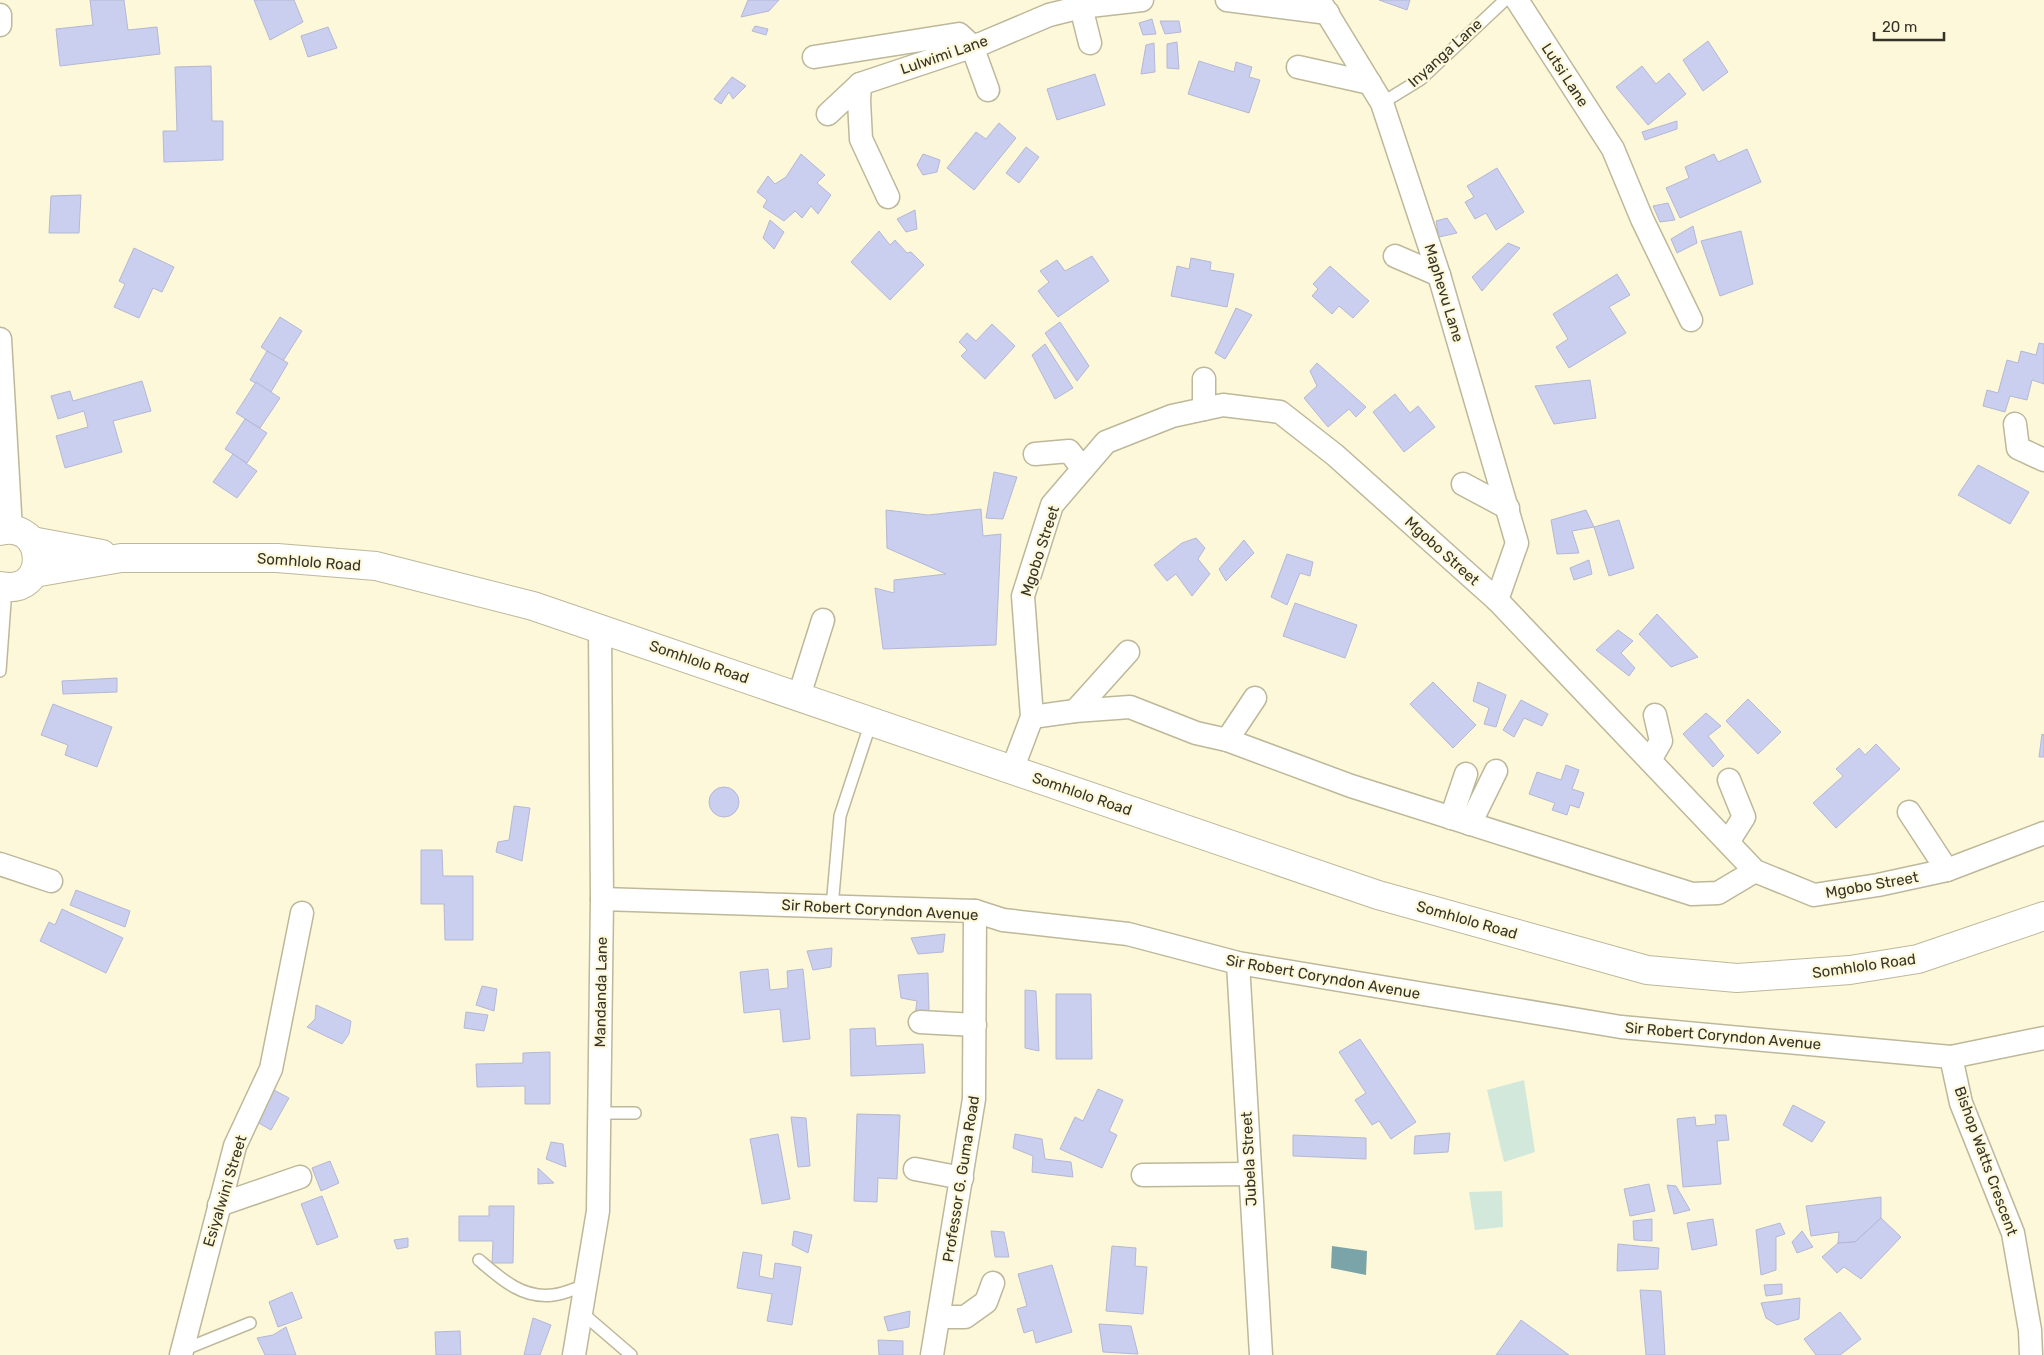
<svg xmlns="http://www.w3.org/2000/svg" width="2044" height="1355" font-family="Rubik,sans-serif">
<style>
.green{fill:#d2e8da}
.water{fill:#7aa4a8}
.building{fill:#caceef;stroke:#b4b8d5}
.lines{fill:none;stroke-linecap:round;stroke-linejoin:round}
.lane-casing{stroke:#bdb89a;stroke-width:14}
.street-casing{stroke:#bdb89a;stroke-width:25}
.secondary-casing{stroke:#bdb89a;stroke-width:30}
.lane{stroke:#fff;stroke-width:11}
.street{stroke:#fff;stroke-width:22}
.secondary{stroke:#fff;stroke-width:28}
.labels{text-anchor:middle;stroke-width:4.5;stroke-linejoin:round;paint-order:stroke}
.street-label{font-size:15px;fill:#353327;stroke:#fdf8d9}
</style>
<rect width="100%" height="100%" fill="#fdf8d9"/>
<g class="green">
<polygon points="1524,1080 1535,1152 1504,1162 1487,1090"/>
<polygon points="1502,1191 1503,1227 1475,1230 1469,1192"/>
</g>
<polygon class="water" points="1332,1246 1367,1251 1366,1275 1331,1268"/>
<g class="building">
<polygon points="90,0 124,0 128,30 157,27 160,54 60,66 56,29 93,25"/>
<polygon points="254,0 294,0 303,22 270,40"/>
<polygon points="748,0 779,0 769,11 741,17"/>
<polygon points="1379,0 1410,0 1407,10"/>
<polygon points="1152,19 1156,34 1143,35 1139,23"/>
<polygon points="1160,21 1179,21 1181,32 1165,34"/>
<polygon points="755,26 768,29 766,35 752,31"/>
<polygon points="328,27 337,48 308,57 301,36"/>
<polygon points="1708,41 1728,72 1703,91 1683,60"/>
<polygon points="1177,42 1179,69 1167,68 1167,44"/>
<polygon points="1154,43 1155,72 1141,74 1146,45"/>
<polygon points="1199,61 1234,72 1236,62 1252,67 1249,77 1260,80 1249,113 1188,94"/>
<polygon points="211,66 212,121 223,121 223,160 164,162 163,131 177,131 175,67"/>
<polygon points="1642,66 1656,84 1669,73 1686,94 1648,125 1616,87"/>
<polygon points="1095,74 1105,105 1057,120 1047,89"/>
<polygon points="732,77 746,86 733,99 729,92 721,104 714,99"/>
<polygon points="1677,121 1677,129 1645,140 1642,132"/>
<polygon points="999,123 1016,138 974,190 947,168 976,132 986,139"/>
<polygon points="1026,147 1039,157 1019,183 1006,173"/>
<polygon points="1747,149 1761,182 1680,218 1666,188 1689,178 1685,167 1714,154 1718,162"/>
<polygon points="801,154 825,175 817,183 831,195 818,214 811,206 802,218 795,211 784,221 763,207 767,200 757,192 768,176 775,184 786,177"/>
<polygon points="923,154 940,160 937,172 923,175 917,165"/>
<polygon points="1497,168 1524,212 1496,230 1486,213 1475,219 1465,202 1474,197 1467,186"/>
<polygon points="81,195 79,233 49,233 51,196"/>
<polygon points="1668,203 1675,220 1660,222 1653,206"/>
<polygon points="915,210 917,229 906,232 897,219"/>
<polygon points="1447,218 1457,233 1439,237 1436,221"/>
<polygon points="770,220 784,232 774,249 763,238"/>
<polygon points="1693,226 1697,243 1677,253 1671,239"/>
<polygon points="879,231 890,245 895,240 907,253 911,252 924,265 890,300 851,262"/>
<polygon points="1741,231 1753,284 1720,296 1701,241"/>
<polygon points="1508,243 1520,248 1482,291 1472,277"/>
<polygon points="134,248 174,267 162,292 153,288 139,318 114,307 125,284 119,281"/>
<polygon points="1092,256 1109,281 1058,317 1038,291 1049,282 1040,271 1057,260 1065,271"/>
<polygon points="1191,258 1211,262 1210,270 1234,274 1227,307 1171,296 1177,266 1189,269"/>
<polygon points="1330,266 1369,301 1353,318 1339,306 1332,314 1312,296 1318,289 1313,284"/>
<polygon points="1617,274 1630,295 1609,307 1626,333 1569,368 1556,347 1568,339 1553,314"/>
<polygon points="1236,308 1252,315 1225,359 1215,353"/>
<polygon points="280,317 302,331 283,361 261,347"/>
<polygon points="1060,322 1089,366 1077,381 1045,333"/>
<polygon points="992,324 1015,346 985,379 961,356 967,350 959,342 967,333 976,341"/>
<polygon points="2039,343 2044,344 2044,384 2032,380 2027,400 2010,396 2005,412 1983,406 1987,390 1998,393 2007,360 2018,363 2021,351 2036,355"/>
<polygon points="1045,344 1073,388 1055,399 1032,355"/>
<polygon points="267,351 288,363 271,392 250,380"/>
<polygon points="1317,363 1366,407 1356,417 1349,409 1328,427 1304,398 1317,386 1310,371"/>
<polygon points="1590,380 1596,418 1554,424 1535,386"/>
<polygon points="142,381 151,411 113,421 122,452 65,468 56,436 88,427 84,411 58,419 51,396 70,391 73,401"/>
<polygon points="256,382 280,398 260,428 236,413"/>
<polygon points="1395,394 1410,413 1418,406 1435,427 1404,452 1373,412"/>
<polygon points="245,419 267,433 247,463 225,449"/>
<polygon points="233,454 257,471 237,498 213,482"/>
<polygon points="1978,465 2029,492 2010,524 1958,495"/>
<polygon points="994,472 1017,477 1003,519 986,518"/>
<polygon points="981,509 983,536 1001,534 996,645 883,649 875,588 894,593 894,580 946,574 887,548 886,510 928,515"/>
<polygon points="1586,510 1594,527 1572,531 1579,553 1557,554 1551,520"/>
<polygon points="1619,520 1634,568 1609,576 1594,527"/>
<polygon points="1196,538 1205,548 1198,559 1210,574 1192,596 1176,574 1167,581 1154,565 1182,543"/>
<polygon points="1244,540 1254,553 1226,581 1219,569"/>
<polygon points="1287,554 1313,562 1310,576 1300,573 1287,605 1271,597"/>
<polygon points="1589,560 1592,574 1574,580 1570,568"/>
<polygon points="1295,603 1357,625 1345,658 1283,636"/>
<polygon points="1657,614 1698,657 1671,667 1639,634"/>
<polygon points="1618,630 1633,641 1621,653 1635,668 1629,676 1596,650"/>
<polygon points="117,678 117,692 63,694 62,681"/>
<polygon points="1433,682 1476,725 1453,748 1410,704"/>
<polygon points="1478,682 1506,695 1496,727 1484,724 1489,708 1473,701"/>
<polygon points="1748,699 1781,732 1758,754 1726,721"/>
<polygon points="1521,700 1548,714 1542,726 1524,718 1514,737 1503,730"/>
<polygon points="53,704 112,727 97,767 65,755 68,745 41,735"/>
<polygon points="1706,713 1721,726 1708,736 1724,756 1713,767 1683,734"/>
<polygon points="2042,734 2044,735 2044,757 2039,757"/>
<polygon points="1876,744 1900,769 1836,828 1813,803 1843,776 1836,769 1859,748 1865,755"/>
<polygon points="1566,765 1579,770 1572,789 1584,793 1579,808 1570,805 1567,815 1552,810 1555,803 1529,794 1537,772 1561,780"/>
<circle cx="724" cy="802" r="15"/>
<polygon points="514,806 530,808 522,861 496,852 498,842 509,840"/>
<polygon points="421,850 442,850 443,876 473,876 473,940 445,940 444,904 421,904"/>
<polygon points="76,890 130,911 125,927 70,905"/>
<polygon points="62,909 123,938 106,973 40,941 49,922 55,925"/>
<polygon points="945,934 943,952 918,954 911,938"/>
<polygon points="832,948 831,967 813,970 807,951"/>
<polygon points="768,969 770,990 788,988 787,971 803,969 810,1039 783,1042 780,1009 744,1013 740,972"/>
<polygon points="928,973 929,1010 915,1015 917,1001 901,998 898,975"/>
<polygon points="482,986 497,989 494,1011 476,1005"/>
<polygon points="1025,990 1036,991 1039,1051 1025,1048"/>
<polygon points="1056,994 1091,994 1092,1059 1056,1059"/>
<polygon points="316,1005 351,1021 349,1034 342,1044 307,1027 315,1019"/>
<polygon points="466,1012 488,1015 484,1031 464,1028"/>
<polygon points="875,1028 876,1046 923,1044 925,1073 851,1076 850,1029"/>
<polygon points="1360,1039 1416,1122 1391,1139 1379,1121 1372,1125 1355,1100 1366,1093 1339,1052"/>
<polygon points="550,1052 550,1104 525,1104 525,1086 477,1087 476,1064 523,1063 523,1053"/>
<polygon points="1098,1089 1123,1100 1109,1131 1117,1135 1102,1168 1060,1149 1075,1117 1083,1121"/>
<polygon points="274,1090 289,1098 271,1130 257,1122"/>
<polygon points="1793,1105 1825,1122 1812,1142 1783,1125"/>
<polygon points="857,1114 900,1115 897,1179 878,1178 877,1202 854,1201"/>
<polygon points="1715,1115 1726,1115 1729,1140 1717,1141 1721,1184 1683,1187 1677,1119 1695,1117 1696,1126 1716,1124"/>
<polygon points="791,1117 806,1118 810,1166 798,1167"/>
<polygon points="1450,1133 1448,1152 1414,1154 1415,1136"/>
<polygon points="778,1134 790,1199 762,1204 750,1139"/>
<polygon points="1015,1134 1042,1139 1045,1159 1071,1162 1073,1177 1032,1172 1033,1156 1013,1148"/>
<polygon points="1293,1135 1366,1138 1366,1159 1293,1156"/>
<polygon points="551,1142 563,1144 566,1167 546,1159"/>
<polygon points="330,1161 339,1183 321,1191 312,1168"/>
<polygon points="538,1168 554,1183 538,1184"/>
<polygon points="1649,1184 1655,1211 1630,1216 1624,1189"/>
<polygon points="1667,1185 1676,1186 1690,1210 1674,1214"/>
<polygon points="322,1196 338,1237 317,1245 301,1204"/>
<polygon points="1881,1197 1881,1218 1855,1242 1838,1243 1839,1232 1811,1236 1806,1206"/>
<polygon points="489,1206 514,1206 513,1263 492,1263 493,1241 459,1241 459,1216 489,1216"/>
<polygon points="1881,1218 1901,1237 1861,1279 1844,1267 1837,1273 1822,1257 1838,1243 1855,1242"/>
<polygon points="1652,1219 1652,1241 1634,1240 1633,1221"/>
<polygon points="1713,1219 1717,1245 1692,1250 1687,1223"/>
<polygon points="1780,1223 1785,1234 1776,1237 1776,1270 1761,1275 1756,1230"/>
<polygon points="794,1231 812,1235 808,1253 792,1245"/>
<polygon points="991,1231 1004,1232 1009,1257 995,1257"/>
<polygon points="1802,1231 1813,1247 1797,1253 1792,1242"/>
<polygon points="408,1238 408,1247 397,1249 394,1240"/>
<polygon points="1618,1244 1659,1248 1658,1269 1617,1271"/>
<polygon points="1112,1246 1136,1248 1135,1266 1147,1267 1143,1314 1106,1311"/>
<polygon points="743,1252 762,1255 759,1276 773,1279 775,1263 801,1267 792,1325 767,1321 772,1294 737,1288"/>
<polygon points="1052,1265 1072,1332 1036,1343 1033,1330 1024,1333 1017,1309 1027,1306 1018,1274"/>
<polygon points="1782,1284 1782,1294 1766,1296 1764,1285"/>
<polygon points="1640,1290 1661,1291 1665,1355 1646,1355"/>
<polygon points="292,1292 302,1318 278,1327 269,1302"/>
<polygon points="1800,1298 1799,1319 1777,1325 1766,1318 1761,1303"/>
<polygon points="910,1311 909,1327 888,1331 884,1317"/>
<polygon points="1840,1312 1861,1339 1840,1355 1816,1355 1804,1339"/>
<polygon points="533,1318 551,1325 540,1355 524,1355"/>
<polygon points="1521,1320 1569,1355 1496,1355"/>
<polygon points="1099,1324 1131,1326 1138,1354 1103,1352"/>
<polygon points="286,1327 296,1355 265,1355 257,1338 273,1335"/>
<polygon points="460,1331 461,1355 436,1355 435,1332"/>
<polygon points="878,1340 903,1341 903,1355 879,1355"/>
</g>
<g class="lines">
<defs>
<g id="lane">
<polyline points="1382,103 1421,79 1505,0"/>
<polyline points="0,671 6,588"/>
<polyline points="832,907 840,816 871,722"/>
<polyline points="599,1113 635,1113"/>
<path d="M479,1260C500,1278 522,1299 553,1295C564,1294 576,1288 586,1285"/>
<polyline points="581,1312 631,1355"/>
<polyline points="183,1350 250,1323"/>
</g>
<g id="street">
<polyline points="1227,0 1328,13"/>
<polyline points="1319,0 1382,103 1439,275 1517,543 1497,600"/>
<polyline points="1517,0 1613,149 1642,219 1691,320"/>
<polyline points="1081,7 1090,43"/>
<polyline points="0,15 0,25"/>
<polyline points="814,57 959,34 972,46 988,90"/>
<polyline points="1298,67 1370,83"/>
<polyline points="828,114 860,84"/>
<polyline points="888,197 861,139 859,101 860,84 983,43 1049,15 1081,7 1142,0"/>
<polyline points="1395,256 1439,275"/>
<polyline points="0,339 11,530"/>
<polyline points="1204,379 1204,409"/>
<polyline points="2015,424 2018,448 2044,460"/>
<polyline points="1035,454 1069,451 1083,469"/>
<polyline points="1463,484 1508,508"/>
<polyline points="799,696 823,620"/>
<polyline points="1075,711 1128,652"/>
<polyline points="1032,717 1075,711 1130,707 1196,733 1227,740 1351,786 1692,894 1718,893 1755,871"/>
<polyline points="1227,740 1255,698"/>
<polyline points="1650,760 1661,741 1655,715"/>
<polyline points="1012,770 1032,717 1023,596 1052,505 1106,442 1172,416 1223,405 1280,412 1335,455 1497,600 1755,871 1814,895 1878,885 1947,870 2044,833"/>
<polyline points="1909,812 1947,870"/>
<polyline points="1451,818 1466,774"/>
<polyline points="1470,824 1496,771"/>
<polyline points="1728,842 1744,817 1729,780"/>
<polyline points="0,864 51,881"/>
<polyline points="602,899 975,911 1003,920 1128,934 1238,963 1621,1027 1951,1057 2044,1038"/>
<polyline points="1238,963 1261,1355"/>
<polyline points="920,1022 975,1025"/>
<polyline points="1951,1057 1961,1103 2013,1233 2030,1330 2031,1355"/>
<polyline points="915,1169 962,1178"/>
<polyline points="1143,1175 1250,1174"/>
<polyline points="219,1205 300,1177"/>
<polyline points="939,1317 965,1317 986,1302 993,1283"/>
<polyline points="181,1355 235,1146 271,1069 302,913"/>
<polyline points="574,1355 598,1211 602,899 600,628"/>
<polyline points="932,1355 974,1099 975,911"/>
</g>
<g id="secondary">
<path d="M0,531C47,519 51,597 0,586"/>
<polyline points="32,541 102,554"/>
<polyline points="34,573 121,558 277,558 376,566 533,606 1378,895 1647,970 1737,978 1850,970 1918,959 2044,916"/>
</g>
</defs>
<use href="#lane" class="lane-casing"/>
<use href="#street" class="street-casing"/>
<use href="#secondary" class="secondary-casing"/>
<use href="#lane" class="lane"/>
<use href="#street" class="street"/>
<use href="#secondary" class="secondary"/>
</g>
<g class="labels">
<g class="street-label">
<text transform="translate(1445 53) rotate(-42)" y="5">Inyanga Lane</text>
<text transform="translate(944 55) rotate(-19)" y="5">Lulwimi Lane</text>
<text transform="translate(1565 75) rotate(57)" y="5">Lutsi Lane</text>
<text transform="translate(1444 293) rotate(73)" y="5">Maphevu Lane</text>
<text transform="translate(1040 551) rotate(-72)" y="5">Mgobo Street</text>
<text transform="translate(1442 551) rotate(42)" y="5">Mgobo Street</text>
<text transform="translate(309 562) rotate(4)" y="5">Somhlolo Road</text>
<text transform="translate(699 662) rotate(19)" y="5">Somhlolo Road</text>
<text transform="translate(1082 794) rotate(19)" y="5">Somhlolo Road</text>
<text transform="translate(1872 885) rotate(-10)" y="5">Mgobo Street</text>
<text transform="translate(880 910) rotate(3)" y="5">Sir Robert Coryndon Avenue</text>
<text transform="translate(1467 920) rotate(16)" y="5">Somhlolo Road</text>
<text transform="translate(1864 966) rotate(-8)" y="5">Somhlolo Road</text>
<text transform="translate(1323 977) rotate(10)" y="5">Sir Robert Coryndon Avenue</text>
<text transform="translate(601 992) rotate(-89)" y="5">Mandanda Lane</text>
<text transform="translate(1723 1036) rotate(5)" y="5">Sir Robert Coryndon Avenue</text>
<text transform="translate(1249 1159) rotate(-93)" y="5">Jubela Street</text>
<text transform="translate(1986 1161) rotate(70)" y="5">Bishop Watts Crescent</text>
<text transform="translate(961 1179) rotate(-81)" y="5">Professor G. Guma Road</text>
<text transform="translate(225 1191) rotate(-73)" y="5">Esiyalwini Street</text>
</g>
</g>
<path d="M1874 32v8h70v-8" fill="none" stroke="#353327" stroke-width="2.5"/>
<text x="1882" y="32" font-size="15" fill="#353327" stroke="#fdf8d9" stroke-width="4" paint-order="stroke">20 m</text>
</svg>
